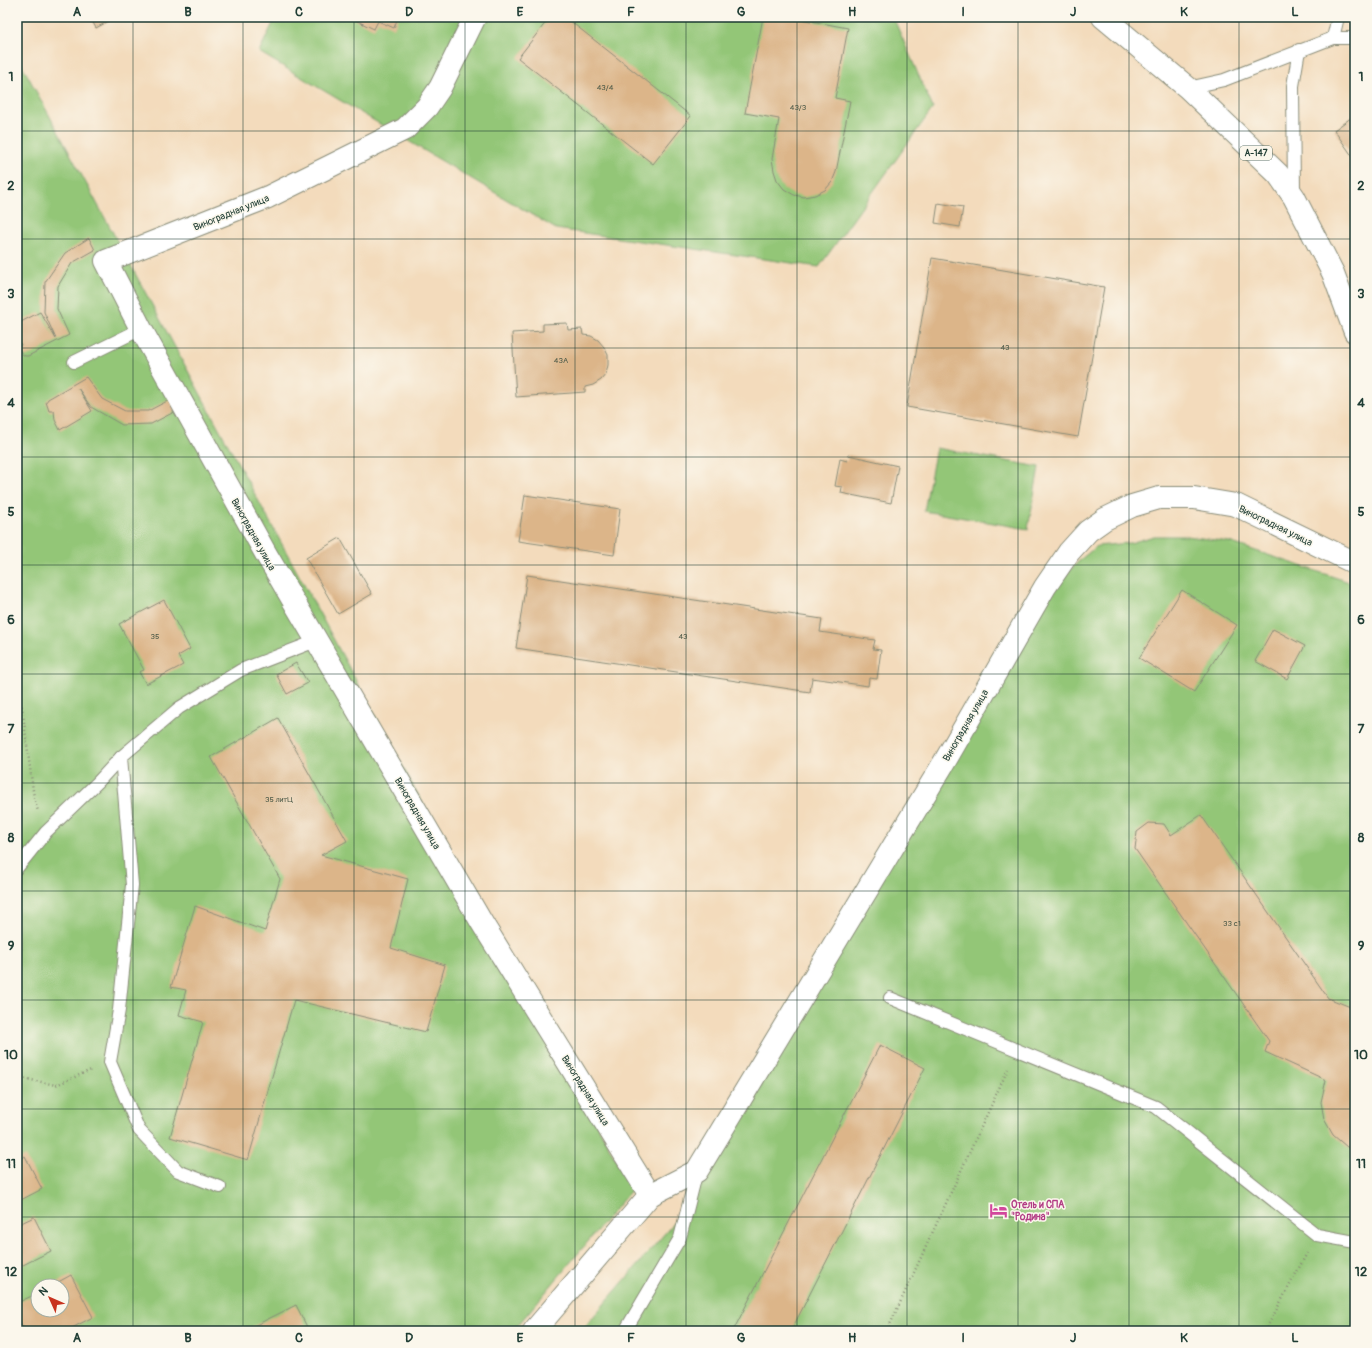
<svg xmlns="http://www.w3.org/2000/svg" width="1372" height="1348" font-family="Pangolin,sans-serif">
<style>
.green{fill:#93c677;stroke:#598256;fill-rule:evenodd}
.building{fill:#dcb589}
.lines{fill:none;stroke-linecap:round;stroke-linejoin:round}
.service-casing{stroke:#898c78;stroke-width:14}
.minor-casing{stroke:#898c78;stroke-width:24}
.primary-casing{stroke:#898c78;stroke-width:24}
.path{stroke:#898c78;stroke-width:2.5;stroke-dasharray:1 3;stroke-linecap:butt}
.service{stroke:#fff;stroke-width:12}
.minor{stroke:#fff;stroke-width:22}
.primary{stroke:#fff;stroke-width:22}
.grid{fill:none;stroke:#1f3d34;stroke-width:1;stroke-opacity:0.55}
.labels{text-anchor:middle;stroke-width:3;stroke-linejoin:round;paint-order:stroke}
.number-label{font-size:8px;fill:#4e5b49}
.shield{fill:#fbf7ec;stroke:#61756b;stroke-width:1}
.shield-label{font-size:9px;font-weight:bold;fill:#1f3d34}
.street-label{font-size:10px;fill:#1f3d34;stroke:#fbf7ec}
.hotel-label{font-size:10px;font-weight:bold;fill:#b23c85;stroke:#fbf7ec;text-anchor:start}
.neatline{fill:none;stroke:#1f3d34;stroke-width:1.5}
.grid-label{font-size:13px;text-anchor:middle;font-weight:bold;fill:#1f3d34}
</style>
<rect width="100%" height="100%" fill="#fbf7ec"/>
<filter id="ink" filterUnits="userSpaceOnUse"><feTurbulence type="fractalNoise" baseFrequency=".025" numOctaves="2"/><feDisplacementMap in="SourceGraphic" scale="8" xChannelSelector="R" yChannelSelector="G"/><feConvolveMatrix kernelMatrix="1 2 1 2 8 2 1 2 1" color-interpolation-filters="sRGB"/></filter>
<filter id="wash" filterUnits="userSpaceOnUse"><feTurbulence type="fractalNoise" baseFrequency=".012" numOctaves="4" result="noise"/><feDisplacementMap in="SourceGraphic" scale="16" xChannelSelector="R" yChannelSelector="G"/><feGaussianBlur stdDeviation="0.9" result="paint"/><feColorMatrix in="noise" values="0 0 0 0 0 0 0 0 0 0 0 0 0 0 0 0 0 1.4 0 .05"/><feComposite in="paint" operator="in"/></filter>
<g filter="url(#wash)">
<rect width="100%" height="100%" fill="#f3dbbc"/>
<g class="green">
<polygon points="276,17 893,17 933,108 819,267 556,229 259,52"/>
<path d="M17,56L632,1189L513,1331H17ZM38,1286H62V1310H38Z"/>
<polygon points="936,448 1039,467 1028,529 924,511"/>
<polygon points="1154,536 1187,536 1229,542 1355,584 1355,1331 581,1331 672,1225 1037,615 1063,578 1081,559 1097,546 1130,543"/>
</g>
<g id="blocks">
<g class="building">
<polygon points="90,17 116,17 96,28"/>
<polygon points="357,17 398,17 394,28 378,21 374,29 355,20"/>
<polygon points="550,17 565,17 691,116 653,164 518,58"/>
<polygon points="763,17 789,17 848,28 835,98 850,101 836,172 832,182 825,190 815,195 804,197 794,195 784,189 777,180 774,171 772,159 779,119 745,113"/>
<polygon points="1355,115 1355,160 1334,130"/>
<polygon points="938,203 963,207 960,227 935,223"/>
<polygon points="89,238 95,250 72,263 58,286 57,309 69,335 28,356 25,356 22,354 19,349 21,344 17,342 17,324 40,312 56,339 44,312 45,282 65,253"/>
<polygon points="932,258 1104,287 1078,437 907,407"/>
<polygon points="567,323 568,330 582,329 583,335 591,336 598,340 604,347 608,355 608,365 606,374 601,380 593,385 585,387 585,392 516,397 512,333 543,331 543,324"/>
<polygon points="86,377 102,399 125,411 148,411 173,398 180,409 151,424 122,425 91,407 78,388 92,411 60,430 55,420 54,411 49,411 46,402 48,399"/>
<polygon points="848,455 898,466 891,503 841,493 842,487 835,486 840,459 847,461"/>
<polygon points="525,495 620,509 614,555 518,541"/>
<polygon points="340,538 372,594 338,614 306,558"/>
<polygon points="527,575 822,619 820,632 875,640 873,649 881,650 877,679 869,678 868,686 812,678 810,692 516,648"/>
<polygon points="1182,590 1237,625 1194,692 1139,658"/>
<polygon points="164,600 190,649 178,656 183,665 146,684 139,672 144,670 119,624"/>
<polygon points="1273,629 1305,646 1287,679 1255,661"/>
<polygon points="296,663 308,683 287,694 276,674"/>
<polygon points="278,718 347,841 321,855 408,879 391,948 445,965 426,1032 294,1000 248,1160 170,1137 203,1022 179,1015 186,990 171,987 195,906 265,931 280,879 211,757"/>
<polygon points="1201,815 1328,998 1353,1008 1355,1002 1355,1150 1347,1147 1333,1135 1324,1119 1321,1102 1326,1080 1265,1052 1269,1041 1135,849 1137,832 1149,823 1164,824 1171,835"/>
<polygon points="880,1045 925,1068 791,1331 733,1331"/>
<polygon points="25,1156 42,1189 17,1202 17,1160"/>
<polygon points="34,1217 51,1251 17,1268 17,1225"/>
<polygon points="71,1275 93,1317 66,1331 25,1331 17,1316 17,1303 38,1293 38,1310 62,1310 62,1286 51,1286"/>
<polygon points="296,1305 309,1331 244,1331"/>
</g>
</g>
</g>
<g filter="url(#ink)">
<use href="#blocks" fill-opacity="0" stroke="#898c78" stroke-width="1"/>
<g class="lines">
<defs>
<g id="service">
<polyline points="1333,38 1338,17"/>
<polyline points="1188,88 1224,80 1333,38 1355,38"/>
<polyline points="1294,194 1293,86 1299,50"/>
<polyline points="74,362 141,329"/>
<polyline points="121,757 132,885 119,1010 110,1062 139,1130 178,1171 220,1187"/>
<polyline points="17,868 46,832 98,782 121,757 179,708 241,670 316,641"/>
<polyline points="890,998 1156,1107 1317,1235 1355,1242"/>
<polyline points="625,1331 680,1238 697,1171"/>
</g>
<g id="minor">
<polyline points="475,17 440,88 427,107 405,129 268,197 106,261 141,329 266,554 482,923 650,1195 697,1171 945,761 1045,587 1069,552 1088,531 1105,519 1132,506 1159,498 1194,498 1236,505 1355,563"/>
<polyline points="534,1331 650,1195"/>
</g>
<polyline id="primary" points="1103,17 1188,88 1278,174 1294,197 1333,273 1355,332"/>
</defs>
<use href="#service" class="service-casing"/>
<use href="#minor" class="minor-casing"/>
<use href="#primary" class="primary-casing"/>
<g class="path">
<polyline points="17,695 22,707 34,798 38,811"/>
<polyline points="17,1077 56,1085 91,1070"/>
<polyline points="887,1331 1008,1069"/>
<polyline points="1265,1331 1307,1253"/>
</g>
<use href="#service" class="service"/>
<use href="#minor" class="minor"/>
<use href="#primary" class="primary"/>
</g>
</g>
<path class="grid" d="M133,17V1331M243,17V1331M354,17V1331M465,17V1331M575,17V1331M686,17V1331M797,17V1331M907,17V1331M1018,17V1331M1129,17V1331M1239,17V1331M17,131H1355M17,239H1355M17,348H1355M17,457H1355M17,565H1355M17,674H1355M17,783H1355M17,891H1355M17,1000H1355M17,1109H1355M17,1217H1355"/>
<defs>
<symbol id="hotel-bare" viewBox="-9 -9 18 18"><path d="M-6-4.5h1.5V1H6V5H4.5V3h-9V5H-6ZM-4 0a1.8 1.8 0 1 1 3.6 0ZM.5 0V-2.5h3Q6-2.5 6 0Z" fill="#d1479c" stroke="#fbf7ec" stroke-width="2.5" paint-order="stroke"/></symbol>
</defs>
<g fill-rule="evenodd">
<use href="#hotel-bare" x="986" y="1198" width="25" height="25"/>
</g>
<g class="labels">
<g class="number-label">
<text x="605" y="90">43/4</text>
<text x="798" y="110">43/3</text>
<text x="1005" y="350">43</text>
<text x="561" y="363">43А</text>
<text x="155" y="639">35</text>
<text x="683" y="639">43</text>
<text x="279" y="802">35 литЦ</text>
<text x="1232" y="926">33 с1</text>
</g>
<rect class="shield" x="1240" y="146" width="32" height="14" rx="3"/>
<g class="shield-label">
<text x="1256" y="156">А-147</text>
</g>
<g class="street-label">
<text transform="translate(231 212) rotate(-22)" y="4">Виноградная улица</text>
<text transform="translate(1276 525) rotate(26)" y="4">Виноградная улица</text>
<text transform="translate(254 534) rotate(61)" y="4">Виноградная улица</text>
<text transform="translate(965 725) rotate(-60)" y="4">Виноградная улица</text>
<text transform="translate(418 813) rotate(60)" y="4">Виноградная улица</text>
<text transform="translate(586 1090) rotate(58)" y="4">Виноградная улица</text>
</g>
<g class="hotel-label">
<text x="1011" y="1208">Отель и СПА<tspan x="1011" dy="12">"Родина"</tspan></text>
</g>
</g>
<rect width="1372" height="1348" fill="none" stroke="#fbf7ec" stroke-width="44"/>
<g transform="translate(50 1298) rotate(315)"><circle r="19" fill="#fbf7ec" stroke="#a3ada2"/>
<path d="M0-3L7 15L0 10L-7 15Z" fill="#c8321e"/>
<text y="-6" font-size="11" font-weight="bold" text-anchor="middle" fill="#1f3d34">N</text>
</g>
<rect x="22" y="22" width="1328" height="1304" class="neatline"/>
<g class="grid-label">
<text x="77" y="16">A</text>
<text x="188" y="16">B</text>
<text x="299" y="16">C</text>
<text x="409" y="16">D</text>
<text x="520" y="16">E</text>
<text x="631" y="16">F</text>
<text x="741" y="16">G</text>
<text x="852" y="16">H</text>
<text x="963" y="16">I</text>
<text x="1073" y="16">J</text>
<text x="1184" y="16">K</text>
<text x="1295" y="16">L</text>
<text x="11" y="81">1</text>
<text x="1361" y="81">1</text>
<text x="11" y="190">2</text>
<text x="1361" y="190">2</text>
<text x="11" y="298">3</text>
<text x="1361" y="298">3</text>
<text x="11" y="407">4</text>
<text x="1361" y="407">4</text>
<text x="11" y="516">5</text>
<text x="1361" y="516">5</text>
<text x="11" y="624">6</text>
<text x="1361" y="624">6</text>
<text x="11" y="733">7</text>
<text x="1361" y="733">7</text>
<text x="11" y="842">8</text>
<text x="1361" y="842">8</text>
<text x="11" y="950">9</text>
<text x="1361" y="950">9</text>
<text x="11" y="1059">10</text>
<text x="1361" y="1059">10</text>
<text x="11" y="1168">11</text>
<text x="1361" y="1168">11</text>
<text x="11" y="1276">12</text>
<text x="1361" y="1276">12</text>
<text x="77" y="1342">A</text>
<text x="188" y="1342">B</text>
<text x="299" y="1342">C</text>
<text x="409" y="1342">D</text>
<text x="520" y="1342">E</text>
<text x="631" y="1342">F</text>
<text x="741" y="1342">G</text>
<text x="852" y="1342">H</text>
<text x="963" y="1342">I</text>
<text x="1073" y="1342">J</text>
<text x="1184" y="1342">K</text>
<text x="1295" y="1342">L</text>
</g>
</svg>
